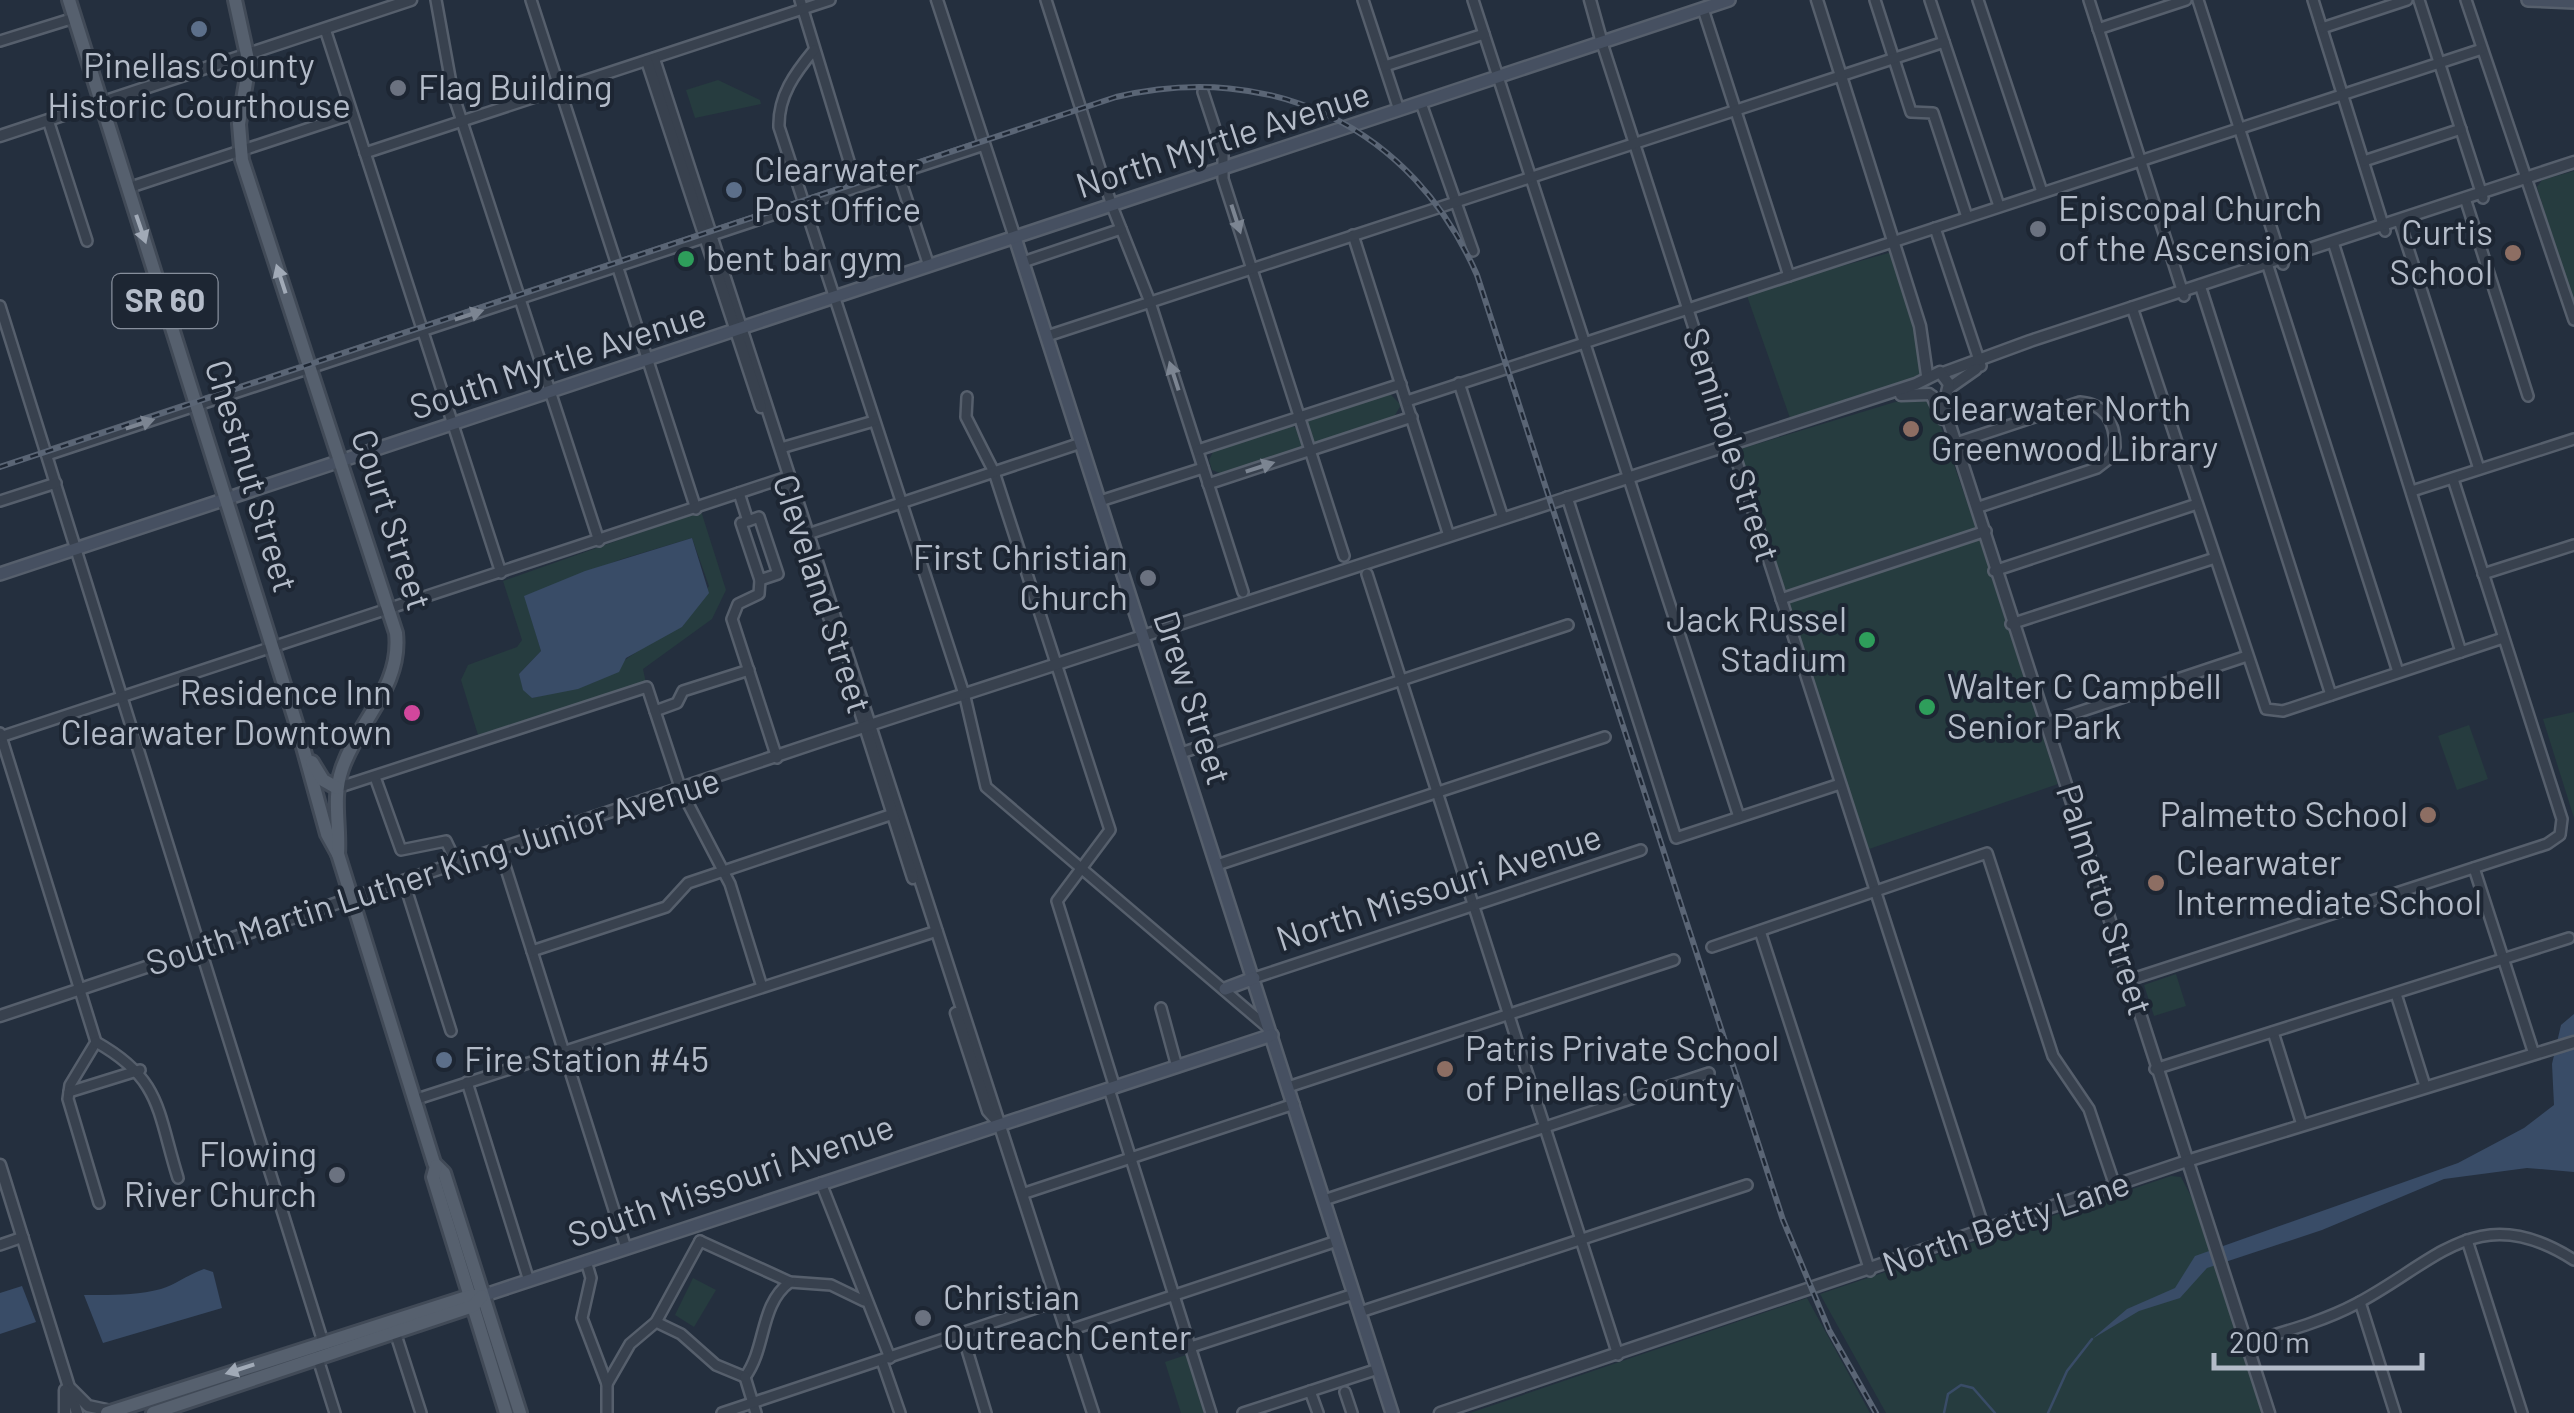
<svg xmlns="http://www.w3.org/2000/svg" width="2574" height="1413" font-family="Barlow,sans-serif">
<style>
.green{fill:#263c3f;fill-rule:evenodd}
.water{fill:#394c67}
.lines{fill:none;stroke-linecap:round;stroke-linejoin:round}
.stream{stroke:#394c67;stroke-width:2.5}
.minor-casing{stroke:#565f6c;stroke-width:14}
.tertiary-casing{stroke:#565f6c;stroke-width:15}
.secondary-casing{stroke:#565f6c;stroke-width:16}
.primary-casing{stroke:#414a57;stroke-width:18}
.minor{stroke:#38414e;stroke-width:9}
.tertiary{stroke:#38414e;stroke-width:10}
.secondary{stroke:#465061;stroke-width:11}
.primary{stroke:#56606e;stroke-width:12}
.rail-casing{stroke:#5a6575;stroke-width:6}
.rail{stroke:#1d2633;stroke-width:2.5;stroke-dasharray:8;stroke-linecap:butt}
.oneway{fill:#7c8592}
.oneway2{fill:#a1aab7}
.service-dot{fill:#5c6f8a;stroke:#1d2633;stroke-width:4}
.worship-dot{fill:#6b7280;stroke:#1d2633;stroke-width:4}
.education-dot{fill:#8d6e63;stroke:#1d2633;stroke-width:4}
.leisure-dot{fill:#2e9e5b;stroke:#1d2633;stroke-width:4}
.hotel-dot{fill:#d1479c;stroke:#1d2633;stroke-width:4}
.labels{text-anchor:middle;stroke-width:8;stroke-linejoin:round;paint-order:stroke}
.shield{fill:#1d2633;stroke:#878f9c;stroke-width:2.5}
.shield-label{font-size:32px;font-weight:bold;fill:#b4bcc9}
.poi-label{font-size:35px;fill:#b4bcc9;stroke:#1d2633;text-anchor:start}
.street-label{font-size:35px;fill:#b4bcc9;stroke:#1d2633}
</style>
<rect width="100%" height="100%" fill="#242f3e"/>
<g class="green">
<polygon points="718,80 760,100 761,104 695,118 686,90"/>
<polygon points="2574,171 2574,308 2537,187 2542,180"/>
<polygon points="1892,252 1916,327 1921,376 1790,418 1746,293"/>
<polygon points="1389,393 1401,405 1392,420 1319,444 1312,442 1306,423 1309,417"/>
<polygon points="1915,396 1930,399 1936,413 1977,531 1783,594 1737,450"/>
<polygon points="1288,424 1300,430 1304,441 1299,450 1225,475 1212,470 1209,460 1214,450"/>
<path d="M701,511L726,590L712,619L643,669L646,683L478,735L461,680L468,665L517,647L522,640L503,581ZM692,538L709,586L682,627L662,634L592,683L532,698L519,674L541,651L525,596L622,559Z"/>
<polygon points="1979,538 2058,784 1869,849 1786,601"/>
<polygon points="2574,712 2574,818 2543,719"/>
<polygon points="2469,725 2488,779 2457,790 2438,736"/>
<polygon points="2176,974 2186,1006 2154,1016 2144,985"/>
<polygon points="2171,1176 2181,1177 2192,1198 2263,1413 1886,1413 1820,1294"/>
<polygon points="693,1278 716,1290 694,1327 675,1315"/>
<polygon points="1807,1298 1870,1413 1470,1413"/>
<polygon points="1186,1355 1204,1413 1181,1413 1165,1362"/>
</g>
<g class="water">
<polygon points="692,538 709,593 682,627 626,658 619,672 578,689 532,698 523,690 519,674 541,651 524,596 585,571"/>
<polygon points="2574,1014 2574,1172 2527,1168 2444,1179 2322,1230 2207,1268 2180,1298 2139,1311 2092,1339 2127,1309 2175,1288 2195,1256 2458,1163 2524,1128 2554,1105 2552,1064 2561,1025"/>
<path d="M204,1269L213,1272L222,1308L103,1343L84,1295C108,1295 135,1296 161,1289C175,1285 189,1274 204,1269Z"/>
<polygon points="22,1286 36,1322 0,1334 0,1293"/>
</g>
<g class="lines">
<g class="stream">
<polyline points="1944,1413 1948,1394 1961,1385 1973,1388 1995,1413"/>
<polyline points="2048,1413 2067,1371 2092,1339"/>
</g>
<defs>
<g id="minor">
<polyline points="436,0 453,94 599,541"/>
<polyline points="531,0 696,509"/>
<polyline points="800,0 852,171"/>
<polyline points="1046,0 1112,206 1150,302 1243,592"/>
<polyline points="1363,0 1399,110"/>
<polyline points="1473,0 1739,817"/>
<polyline points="1875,0 1911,112 1933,113 1967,217"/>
<polyline points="1930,0 1999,206"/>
<polyline points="1978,0 2042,192"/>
<polyline points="2089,0 2184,296"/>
<polyline points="2198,0 2283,264"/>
<polyline points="2313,0 2385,231"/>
<polyline points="2419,0 2483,198"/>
<polyline points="2466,0 2574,320"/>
<polyline points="1703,9 1789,276"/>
<polyline points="2322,28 2407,0"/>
<polyline points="325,29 501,573"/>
<polyline points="2098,29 2186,0"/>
<polyline points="0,41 74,18"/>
<polyline points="1602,43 1985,1231"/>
<path d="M814,50C795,73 778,96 779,127L965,697L986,787L1266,1026"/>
<polyline points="1385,66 1484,34"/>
<polyline points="1203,92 1223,153 1223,179 1344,556"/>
<polyline points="1421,103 1473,251"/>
<polyline points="48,120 87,241"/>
<polyline points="365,153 830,0"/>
<polyline points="2364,161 2461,129"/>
<polyline points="900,179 929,266"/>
<polyline points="128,188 352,114"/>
<polyline points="2465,198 2528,396"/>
<polyline points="2399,220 2479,469"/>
<polyline points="1935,228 1981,366"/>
<polyline points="1353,235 1449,536"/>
<polyline points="2333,242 2461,652"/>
<polyline points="1023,262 1121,229"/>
<polyline points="2267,263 2398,672"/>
<polyline points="2200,285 2331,695"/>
<polyline points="0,306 323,1342 318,1359 335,1413"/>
<polyline points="2132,307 2266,709 2283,711 2503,638"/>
<polyline points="1047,336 1944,42"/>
<polyline points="1459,383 1503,518"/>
<polyline points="967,397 966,417 994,472 1110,830 1057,901 1115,1088"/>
<polyline points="1407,401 2482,49"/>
<path d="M1953,444L2080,402C2106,404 2115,423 2115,447L2110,458L2097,468L1979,507"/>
<polyline points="781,448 874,421"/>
<polyline points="1198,450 1401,384"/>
<polyline points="47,455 984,145"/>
<polyline points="1208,484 1412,417"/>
<polyline points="2412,491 2574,439"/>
<polyline points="739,493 748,521 759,517 778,574 760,580 741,523 748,521"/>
<polyline points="1567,497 1676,838 1840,784"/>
<polyline points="0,501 56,483"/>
<polyline points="1100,501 1203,468"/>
<polyline points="805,535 1081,443"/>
<polyline points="1994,571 2197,504"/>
<polyline points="1367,574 1618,1355"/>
<polyline points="2483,574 2574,545"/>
<polyline points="760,580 759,594 738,604 732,619 777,758"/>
<polyline points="1781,599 1986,531"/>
<polyline points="2011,624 2215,558"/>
<polyline points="655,711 677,703 683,691 749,670"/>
<polyline points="2043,724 2247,656"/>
<polyline points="0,733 96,1042 70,1085 68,1099 99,1203"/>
<polyline points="0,737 790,476"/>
<polyline points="1181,753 1568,625"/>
<polyline points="375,777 401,850 446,841 457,864"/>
<polyline points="337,788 647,687 681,790 730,884 762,987"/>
<polyline points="500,850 626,1248"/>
<polyline points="1217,865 1605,737"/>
<polyline points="2474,868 2534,1054"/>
<polyline points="404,882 451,1031"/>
<polyline points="1760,931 1870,1271"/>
<polyline points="1712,947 1987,853 2053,1056 2089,1109 2115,1186"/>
<polyline points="532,951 666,907 688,883 893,814"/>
<polyline points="1254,978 1641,850"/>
<polyline points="2126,981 2547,844 2560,835 2562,819 2453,479"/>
<polyline points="2396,994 2425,1086"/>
<polyline points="1161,1008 1177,1067"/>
<polyline points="2273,1032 2302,1125"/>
<path d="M96,1042C162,1079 157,1111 178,1178"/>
<polyline points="2155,1069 2569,938"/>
<polyline points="467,1082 529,1281"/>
<polyline points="1288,1087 1674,960"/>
<polyline points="1109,1089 1211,1413"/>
<polyline points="69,1092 140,1070"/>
<polyline points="414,1100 937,931"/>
<polyline points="821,1183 890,1358"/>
<polyline points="1022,1194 1294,1104"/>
<polyline points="1324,1200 1709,1073"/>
<polyline points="2467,1240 2522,1413"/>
<polyline points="700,1241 790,1282 831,1285 864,1301"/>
<polyline points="0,1245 23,1237"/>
<polyline points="586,1261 591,1278 582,1318 607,1384 607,1413"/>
<polyline points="2360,1302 2395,1413"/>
<polyline points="1360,1312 1747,1185"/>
<polyline points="656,1322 681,1334 716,1365 745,1377"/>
<polyline points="1067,1331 1337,1241"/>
<polyline points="395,1332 421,1413"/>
<polyline points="962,1333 986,1413"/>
<path d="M2247,1343C2283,1332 2322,1322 2356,1304C2435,1263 2478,1198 2574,1260"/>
<polyline points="1191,1347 1354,1294"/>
<polyline points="882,1361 900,1413"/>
<path d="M745,1377C767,1347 759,1305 790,1282"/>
<polyline points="745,1377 756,1413"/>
<polyline points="607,1384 630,1344 656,1322 700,1241"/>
<polyline points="1310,1391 1318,1413"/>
<polyline points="1345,1392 1352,1413"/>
<polyline points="722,1413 1057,1301"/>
<polyline points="1243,1413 1378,1369"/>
</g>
<g id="tertiary">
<polyline points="937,0 1015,238"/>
<polyline points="1590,0 1602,43"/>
<polyline points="1817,0 1920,326 1927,375"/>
<polyline points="654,59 1093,1413"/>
<polyline points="647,61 761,407"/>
<polyline points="0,136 411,0"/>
<polyline points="1943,373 2030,341 2574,162"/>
<polyline points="1949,388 1976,369"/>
<polyline points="1901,395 1929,394"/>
<polyline points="1932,396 1943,419"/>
<polyline points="786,485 838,644"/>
<polyline points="853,689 913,878"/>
<polyline points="956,1013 988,1111 998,1122"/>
<polyline points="0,1016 830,738 1916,384 1940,372 1949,384 1945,401 1947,416 2269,1413"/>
<polyline points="0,1165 77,1413"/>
<polyline points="71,1389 88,1406 111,1411"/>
<polyline points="65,1390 65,1413"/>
<polyline points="1440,1413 2187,1161 2574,1042"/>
</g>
<g id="secondary">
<polyline points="2528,0 2574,2"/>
<polyline points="1015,238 1392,1413"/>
<polyline points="0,574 1729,0"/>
<polyline points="1225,989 1254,978"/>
<polyline points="482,1296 1272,1035"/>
</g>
<g id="primary">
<polyline points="69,0 298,729 327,834 338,854"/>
<path d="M235,0L249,64L239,124L242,160L396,633C402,687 358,721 342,769C332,798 340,825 338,854L434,1163L444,1173L520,1413"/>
<polyline points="312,762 323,780 337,788"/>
<polyline points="436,1166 433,1177 506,1413"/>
<polyline points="107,1413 470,1296 482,1296"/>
<polyline points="153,1413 473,1306 482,1296"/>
</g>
</defs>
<use href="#minor" class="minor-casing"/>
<use href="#tertiary" class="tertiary-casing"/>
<use href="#secondary" class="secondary-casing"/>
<use href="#primary" class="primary-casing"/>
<use href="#minor" class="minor"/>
<use href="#tertiary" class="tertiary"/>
<use href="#secondary" class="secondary"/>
<use href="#primary" class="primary"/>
<defs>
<path id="rail" d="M0,467L1116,97C1272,60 1412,127 1477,275L1783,1220L1829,1330L1876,1413"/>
</defs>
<use href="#rail" class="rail-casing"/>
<use href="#rail" class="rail"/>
</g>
<defs><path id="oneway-solid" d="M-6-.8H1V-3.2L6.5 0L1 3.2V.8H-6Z" transform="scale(2.5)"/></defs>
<g class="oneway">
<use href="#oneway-solid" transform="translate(1236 219) rotate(72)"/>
<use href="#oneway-solid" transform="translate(469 315) rotate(-18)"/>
<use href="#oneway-solid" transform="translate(1174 376) rotate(-108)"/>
<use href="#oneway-solid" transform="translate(140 424) rotate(-18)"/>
<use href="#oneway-solid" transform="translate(1260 467) rotate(-18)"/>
</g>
<g class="oneway2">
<use href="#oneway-solid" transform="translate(141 229) rotate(71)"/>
<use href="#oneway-solid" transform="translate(281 279) rotate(-108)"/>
<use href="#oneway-solid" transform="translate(240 1369) rotate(162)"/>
</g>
<g class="service-dot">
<circle cx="199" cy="29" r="10"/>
<circle cx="734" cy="190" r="10"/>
<circle cx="444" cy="1060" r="10"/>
</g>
<g class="worship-dot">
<circle cx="398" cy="88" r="10"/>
<circle cx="2038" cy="229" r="10"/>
<circle cx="1148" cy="578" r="10"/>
<circle cx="337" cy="1175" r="10"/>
<circle cx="923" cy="1318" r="10"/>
</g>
<g class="education-dot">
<circle cx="2513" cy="253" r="10"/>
<circle cx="1911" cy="429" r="10"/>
<circle cx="2428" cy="815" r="10"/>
<circle cx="2156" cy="883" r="10"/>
<circle cx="1445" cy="1069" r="10"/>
</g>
<g class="leisure-dot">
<circle cx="686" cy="259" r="10"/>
<circle cx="1867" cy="640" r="10"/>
<circle cx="1927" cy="707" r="10"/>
</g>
<circle class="hotel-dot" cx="412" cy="713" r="10"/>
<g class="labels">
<rect class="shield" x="112.5" y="274" width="105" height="54" rx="8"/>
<g class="shield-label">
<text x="165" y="312">SR 60</text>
</g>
<g class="poi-label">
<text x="199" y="78" text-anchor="middle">Pinellas County<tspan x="199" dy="40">Historic Courthouse</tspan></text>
<text x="418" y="100">Flag Building</text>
<text x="754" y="182">Clearwater<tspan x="754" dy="40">Post Office</tspan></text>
<text x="2058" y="221">Episcopal Church<tspan x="2058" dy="40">of the Ascension</tspan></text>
<text x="2493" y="245" text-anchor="end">Curtis<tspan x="2493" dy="40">School</tspan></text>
<text x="706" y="271">bent bar gym</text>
<text x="1931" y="421">Clearwater North<tspan x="1931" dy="40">Greenwood Library</tspan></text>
<text x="1128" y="570" text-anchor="end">First Christian<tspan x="1128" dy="40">Church</tspan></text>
<text x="1847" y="632" text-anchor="end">Jack Russel<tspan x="1847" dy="40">Stadium</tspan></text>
<text x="1947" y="699">Walter C Campbell<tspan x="1947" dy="40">Senior Park</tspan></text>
<text x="392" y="705" text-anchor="end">Residence Inn<tspan x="392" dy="40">Clearwater Downtown</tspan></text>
<text x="2408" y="827" text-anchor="end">Palmetto School</text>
<text x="2176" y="875">Clearwater<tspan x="2176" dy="40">Intermediate School</tspan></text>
<text x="1465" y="1061">Patris Private School<tspan x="1465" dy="40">of Pinellas County</tspan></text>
<text x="464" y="1072">Fire Station #45</text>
<text x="317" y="1167" text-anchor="end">Flowing<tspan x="317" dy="40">River Church</tspan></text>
<text x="943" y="1310">Christian<tspan x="943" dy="40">Outreach Center</tspan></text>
</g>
<g class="street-label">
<text transform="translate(1223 140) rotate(-18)" y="12">North Myrtle Avenue</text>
<text transform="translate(558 361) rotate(-18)" y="12">South Myrtle Avenue</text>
<text transform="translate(1731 445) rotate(72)" y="12">Seminole Street</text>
<text transform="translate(251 476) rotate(73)" y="12">Chestnut Street</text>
<text transform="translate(391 520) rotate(72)" y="12">Court Street</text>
<text transform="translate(822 594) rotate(72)" y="12">Cleveland Street</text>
<text transform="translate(1192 698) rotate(72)" y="12">Drew Street</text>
<text transform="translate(433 872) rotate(-18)" y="12">South Martin Luther King Junior Avenue</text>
<text transform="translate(1439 888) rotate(-18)" y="12">North Missouri Avenue</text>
<text transform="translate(2104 900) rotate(72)" y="12">Palmetto Street</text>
<text transform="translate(731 1181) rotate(-19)" y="12">South Missouri Avenue</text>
<text transform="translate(2006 1224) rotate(-19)" y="12">North Betty Lane</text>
</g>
</g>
<path d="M2214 1353v15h208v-15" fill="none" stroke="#b4bcc9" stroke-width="5"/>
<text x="2229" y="1353" font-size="30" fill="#b4bcc9" stroke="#1d2633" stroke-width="8" paint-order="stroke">200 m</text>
</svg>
